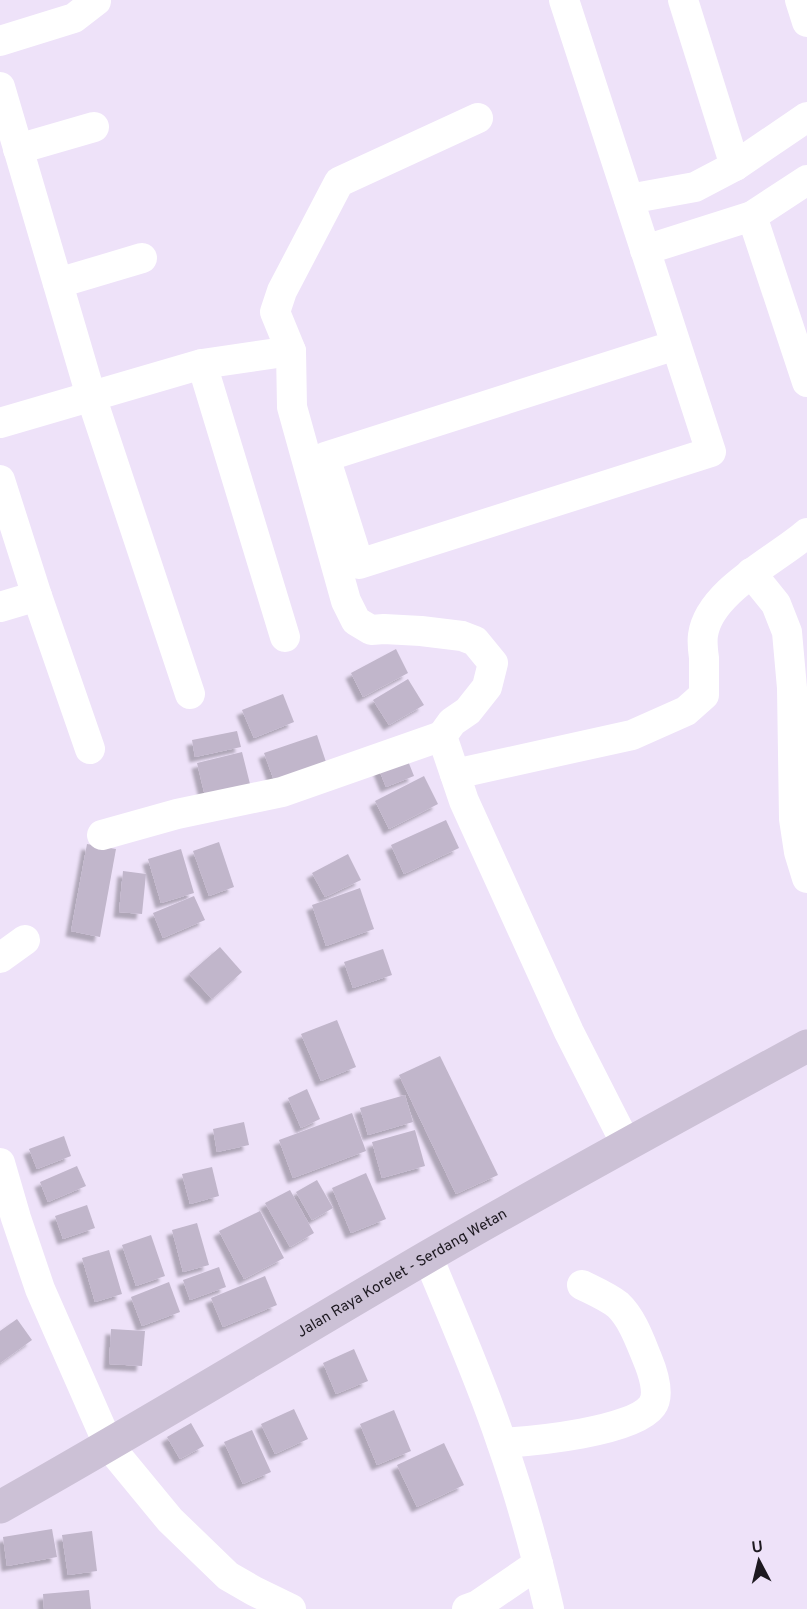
<svg xmlns="http://www.w3.org/2000/svg" width="807" height="1609" font-family="Overpass,sans-serif">
<style>
.building{fill:#c1b6cb;filter:url(#shadow)}
.lines{fill:none;stroke-linecap:round;stroke-linejoin:round}
.minor{stroke:#fff;stroke-width:30}
.major{stroke:#ccc1d6;stroke-width:33}
.labels{text-anchor:middle;stroke-width:4.5;stroke-linejoin:round;paint-order:stroke}
.street-label{font-size:15px;fill:#1d1920;stroke:#eee2f9}
</style>
<defs>
<filter id="shadow"><feDropShadow dx="-5.5" dy="5.5" stdDeviation="1.5" flood-color="#0004"/></filter>
</defs>
<rect width="100%" height="100%" fill="#eee2f9"/>
<g class="building">
<polygon points="396,649 408,673 363,697 351,673"/>
<polygon points="408,679 424,705 389,725 373,700"/>
<polygon points="283,694 294,722 254,738 242,710"/>
<polygon points="237,731 241,747 195,757 192,740"/>
<polygon points="317,735 328,768 276,786 264,753"/>
<polygon points="404,751 414,776 386,787 376,762"/>
<polygon points="242,752 252,792 207,804 197,763"/>
<polygon points="424,776 438,804 389,829 375,801"/>
<polygon points="446,820 459,848 404,874 391,845"/>
<polygon points="219,842 234,887 209,896 193,851"/>
<polygon points="87,844 116,849 100,937 71,931"/>
<polygon points="181,849 194,893 161,903 148,859"/>
<polygon points="348,854 361,880 325,897 312,873"/>
<polygon points="123,871 146,874 142,914 119,912"/>
<polygon points="360,888 374,929 326,946 312,905"/>
<polygon points="194,896 205,920 163,938 153,913"/>
<polygon points="220,947 242,972 212,999 189,974"/>
<polygon points="383,949 392,975 353,988 344,962"/>
<polygon points="337,1020 356,1067 321,1081 301,1034"/>
<polygon points="440,1056 498,1175 456,1194 399,1075"/>
<polygon points="307,1089 320,1119 301,1128 288,1098"/>
<polygon points="405,1095 413,1122 368,1135 360,1108"/>
<polygon points="352,1113 366,1151 293,1178 279,1140"/>
<polygon points="244,1122 249,1145 217,1152 213,1129"/>
<polygon points="415,1130 425,1166 382,1178 372,1142"/>
<polygon points="64,1136 71,1156 37,1169 29,1149"/>
<polygon points="77,1166 86,1186 48,1202 40,1182"/>
<polygon points="212,1167 219,1196 190,1204 182,1174"/>
<polygon points="366,1173 386,1219 351,1233 332,1188"/>
<polygon points="317,1180 333,1208 312,1220 296,1192"/>
<polygon points="290,1190 314,1233 290,1247 265,1203"/>
<polygon points="87,1205 95,1228 63,1239 55,1216"/>
<polygon points="260,1211 284,1258 244,1279 219,1231"/>
<polygon points="197,1223 209,1265 183,1272 172,1230"/>
<polygon points="151,1235 165,1276 136,1286 122,1245"/>
<polygon points="109,1250 122,1294 95,1302 82,1258"/>
<polygon points="219,1267 226,1287 190,1300 183,1280"/>
<polygon points="265,1276 277,1305 223,1327 211,1298"/>
<polygon points="169,1282 180,1312 142,1326 131,1297"/>
<polygon points="17,1319 32,1340 0,1363 0,1331"/>
<polygon points="111,1329 145,1331 142,1366 109,1364"/>
<polygon points="354,1349 368,1381 336,1394 323,1363"/>
<polygon points="294,1409 308,1439 275,1454 261,1424"/>
<polygon points="394,1410 411,1451 377,1465 360,1424"/>
<polygon points="191,1423 204,1446 180,1459 167,1437"/>
<polygon points="252,1430 271,1472 243,1484 224,1442"/>
<polygon points="444,1443 464,1485 417,1507 397,1465"/>
<polygon points="52,1529 57,1557 7,1566 3,1537"/>
<polygon points="92,1531 97,1571 68,1575 62,1535"/>
<polygon points="89,1590 91,1609 44,1609 43,1594"/>
</g>
<g class="lines">
<g class="minor">
<polyline points="564,0 711,452 359,564 325,457 676,345"/>
<polyline points="683,0 735,166"/>
<polyline points="800,0 807,22"/>
<polyline points="0,41 74,18 96,1 95,0"/>
<polyline points="0,87 91,396 190,694"/>
<polyline points="478,118 339,182 282,291 275,312 291,351 292,407 346,601 356,621 371,630 384,629 421,631 462,636 475,641 493,663 487,687 468,711 452,722 442,736 464,801 569,1032 626,1144"/>
<polyline points="18,149 94,127"/>
<polyline points="629,199 695,187 735,166 807,117"/>
<polyline points="752,216 807,382"/>
<polyline points="645,250 752,216 807,180"/>
<polyline points="58,283 142,258"/>
<polyline points="202,364 285,637"/>
<polyline points="0,423 202,364 291,351"/>
<polyline points="0,480 37,596 90,749"/>
<polyline points="751,573 776,604 787,632 792,688 794,819 799,852 807,878"/>
<polyline points="0,607 37,596"/>
<path d="M455,774L632,735L686,711L704,695C704,683 704,670 704,658C703,651 702,642 703,635C709,591 776,560 807,533"/>
<polyline points="102,835 177,814 282,792 442,736"/>
<polyline points="0,958 25,940"/>
<polyline points="0,1163 16,1218 40,1289 109,1446 170,1520 228,1576 254,1591 291,1609"/>
<path d="M428,1257C453,1318 480,1378 501,1441C520,1495 536,1553 549,1609"/>
<path d="M502,1443C534,1441 633,1432 652,1406C661,1394 652,1370 647,1358C640,1341 632,1318 618,1305C608,1297 594,1291 582,1285"/>
<polyline points="467,1609 478,1605 538,1564"/>
</g>
<path class="major" id="s1" d="M0,1507C144,1426 285,1340 427,1257C553,1184 680,1115 807,1046"/>
</g>
<g class="labels">
<g class="street-label">
<text dy="5" stroke="none"><textPath href="#s1" startOffset="465">Jalan Raya Korelet - Serdang Wetan</textPath></text>
</g>
</g>
<g transform="translate(759 1561) rotate(353)" stroke="#eee2f9" stroke-width="4.5" paint-order="stroke">
<path d="M0-4.5L10 22L0 15L-10 22Z" fill="#1d1920"/>
<text y="-9" font-size="16" font-weight="bold" text-anchor="middle" fill="#1d1920">U</text>
</g>
</svg>
